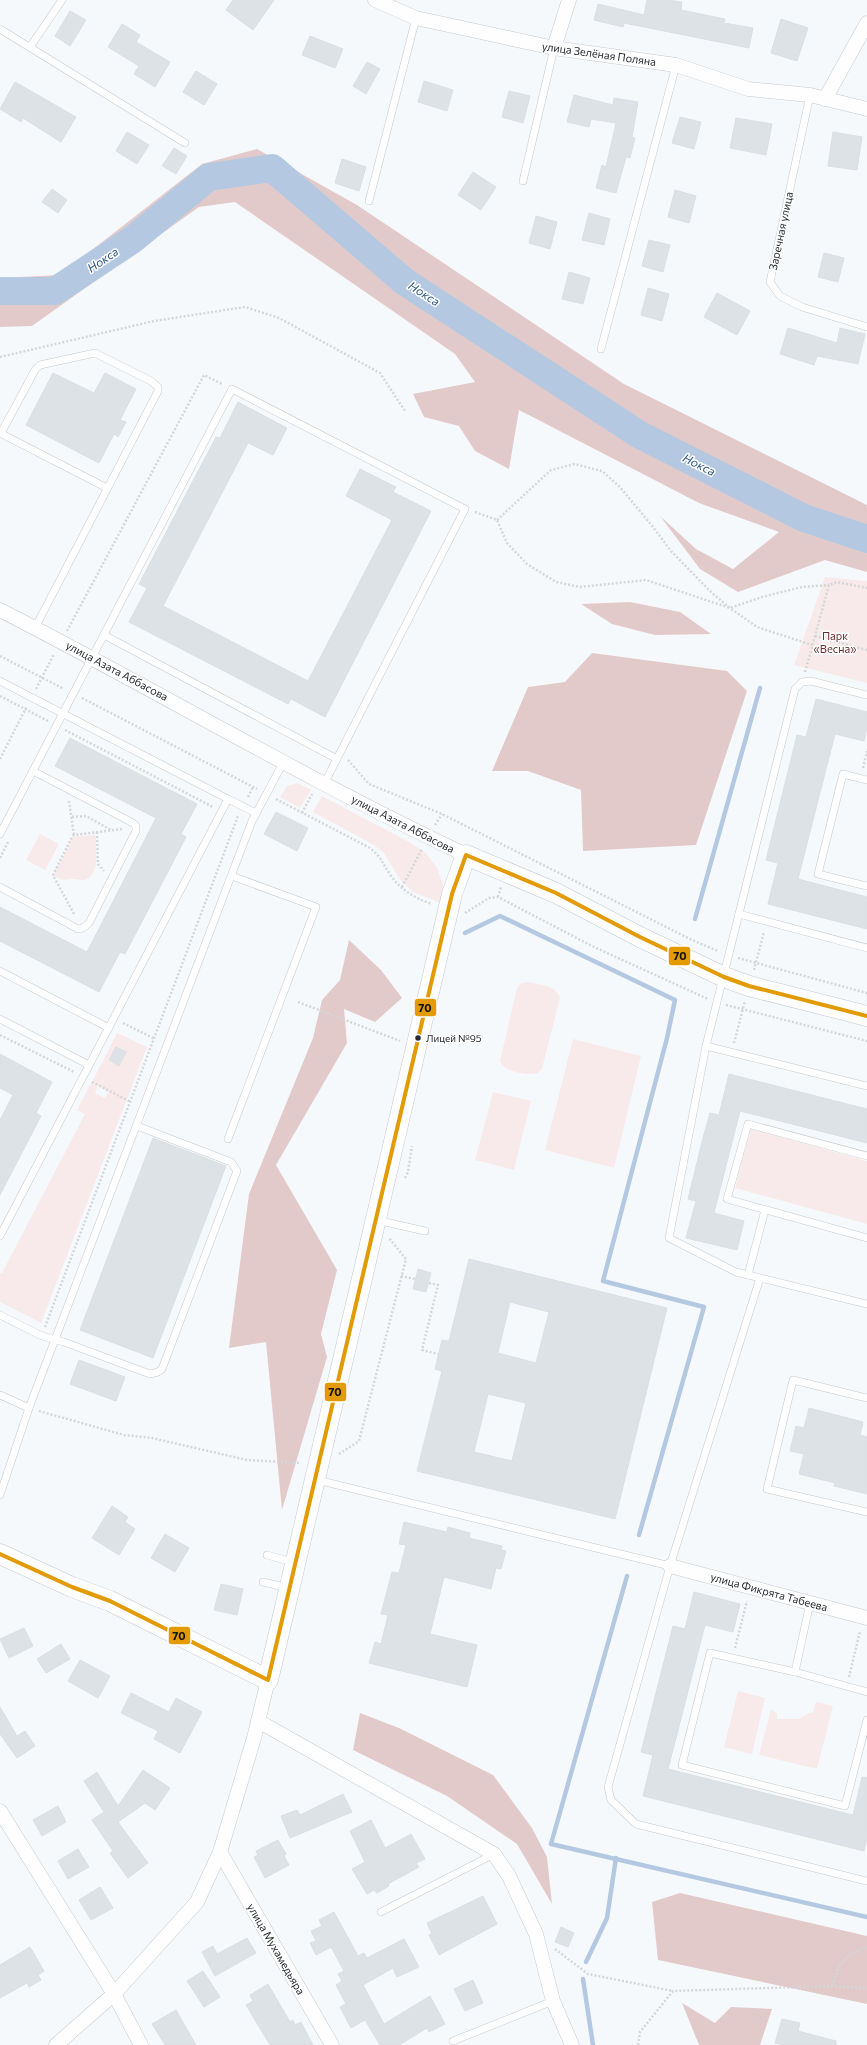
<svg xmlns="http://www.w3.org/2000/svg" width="867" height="2045" font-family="Commissioner,sans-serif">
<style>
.green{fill:#f8eaea}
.forest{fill:#e3caca}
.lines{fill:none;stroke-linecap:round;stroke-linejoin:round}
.stream{stroke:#b4c9e1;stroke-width:4.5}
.river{stroke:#b4c9e1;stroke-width:28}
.building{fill:#dde2e7;stroke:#dbdfe3;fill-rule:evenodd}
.lane-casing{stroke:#c6c9cd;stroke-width:8}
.street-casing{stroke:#c6c9cd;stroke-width:15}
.secondary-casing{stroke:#c6c9cd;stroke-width:21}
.path{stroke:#d5d6d7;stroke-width:2.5;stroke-dasharray:2 2;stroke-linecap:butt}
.lane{stroke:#fefeff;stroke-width:7}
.street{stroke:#fefeff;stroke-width:14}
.secondary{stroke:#fefeff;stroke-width:20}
.bus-1-casing{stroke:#fff;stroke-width:7}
.bus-1{stroke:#e29a05;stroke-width:4}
.bus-dot{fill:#272b30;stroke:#fff;stroke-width:1.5}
.labels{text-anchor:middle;stroke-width:3;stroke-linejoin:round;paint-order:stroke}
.bus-label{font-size:10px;fill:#272b30;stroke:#fff;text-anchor:start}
.street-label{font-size:11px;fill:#272b30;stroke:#fff}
.park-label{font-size:11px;fill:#692d2c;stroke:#fff}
.water-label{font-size:12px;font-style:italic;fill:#2d5883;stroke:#fff}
.line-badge{stroke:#fff;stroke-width:1.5}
.pale-badge-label{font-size:11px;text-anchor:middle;font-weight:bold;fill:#111}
</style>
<rect width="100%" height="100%" fill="#f6f9fc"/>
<g class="green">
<polygon points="825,577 867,581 867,683 794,665"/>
<polygon points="298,783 311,790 300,808 280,797 287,786"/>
<polygon points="322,796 409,842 426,853 437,868 443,885 441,903 413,892 399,878 384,853 374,845 313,812"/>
<polygon points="40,834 59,844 45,870 26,860"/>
<path d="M94,835L96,837C96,849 100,872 87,879C83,881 77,879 72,879C64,880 60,881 54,875L72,839L75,837Z"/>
<path d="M527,982C540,985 556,985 560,998L542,1069L538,1073C528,1076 503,1072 500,1061L517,988L520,984Z"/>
<polygon points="117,1033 147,1047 41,1323 0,1302 0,1273 2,1273 85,1114 77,1110 91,1083 98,1086 95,1093 105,1098 108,1092 112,1094 92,1082"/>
<polygon points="573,1039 641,1056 614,1168 545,1150"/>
<polygon points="493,1092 531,1101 514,1170 475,1160"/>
<polygon points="751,1129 867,1161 867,1224 735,1188"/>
<polygon points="738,1691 765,1698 752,1754 724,1747"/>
<polygon points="816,1702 833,1706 817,1769 759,1755 771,1709 777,1714 777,1719 799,1719 807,1714 813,1712"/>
</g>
<g class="forest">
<polygon points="257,149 357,205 624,384 867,505 867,572 825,560 738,592 700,569 660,516 696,549 733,569 779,532 699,503 519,410 509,469 475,451 459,426 424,417 413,394 475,382 455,354 235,202 199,207 32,326 0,327 0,278 60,275 202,164"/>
<polygon points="630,602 680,612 711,634 655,635 612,624 581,604"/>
<polygon points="592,653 727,671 747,691 696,845 583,851 581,790 528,771 492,771 528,687 565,682"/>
<polygon points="349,940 381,970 402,998 375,1022 344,1009 347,1043 276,1165 337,1270 321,1334 327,1357 282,1510 266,1342 229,1348 249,1194 313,1038 322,1000 340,980"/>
<polygon points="360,1713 399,1728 493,1775 532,1828 547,1857 552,1904 517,1844 447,1796 353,1750"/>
<polygon points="680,1893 867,1936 867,2004 658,1960 652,1902"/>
<polygon points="682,2003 715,2023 731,2007 772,2009 760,2045 699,2045"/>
</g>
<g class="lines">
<g class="stream">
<polyline points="695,919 760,688"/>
<polyline points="465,933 500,916 675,1000 667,1038 603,1281 704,1307 639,1535"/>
<polyline points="627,1576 551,1844 867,1917"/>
<polyline points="586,1962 607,1918 616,1858"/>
<polyline points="583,1979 593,2045"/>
</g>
<polyline class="river" points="0,291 55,291 132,240 209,177 272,168 405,282 640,435 804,518 867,539"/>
</g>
<g class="building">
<polygon points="233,0 274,0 253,30 226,10"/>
<polygon points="647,0 668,0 682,2 681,10 725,19 724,23 753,28 749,48 624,23 623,27 594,20 598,4 644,15"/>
<polygon points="70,11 86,20 70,46 55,36"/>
<polygon points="781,19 808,28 797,61 771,53"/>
<polygon points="122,24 140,35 136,42 170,62 155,87 134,74 139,66 108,47"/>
<polygon points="310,36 343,49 335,68 302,55"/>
<polygon points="367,62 380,69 366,94 353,86"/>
<polygon points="196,71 217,84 204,105 183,92"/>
<polygon points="424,81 453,90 447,111 418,102"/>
<polygon points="15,82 76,117 61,142 23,118 21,122 0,109"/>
<polygon points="509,91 530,96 523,123 502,117"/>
<polygon points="574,95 613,105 614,98 638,102 632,137 635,138 630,158 626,157 616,193 596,188 602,165 606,167 616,123 591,119 589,127 567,122"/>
<polygon points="680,117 701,122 694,149 672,143"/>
<polygon points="736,118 772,124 766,155 730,148"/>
<polygon points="127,132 149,145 137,164 116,151"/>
<polygon points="833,132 862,137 857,170 828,166"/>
<polygon points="174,148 187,156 176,174 162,166"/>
<polygon points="342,159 366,167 359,191 335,183"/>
<polygon points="473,172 496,187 481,210 458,195"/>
<polygon points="52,189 67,200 58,213 42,202"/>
<polygon points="675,190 696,196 689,223 668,217"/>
<polygon points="589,213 610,219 604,245 582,240"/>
<polygon points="536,216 557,222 550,249 529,243"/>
<polygon points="649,240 670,245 663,272 642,266"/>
<polygon points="824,253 844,258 838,282 818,277"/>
<polygon points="569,272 590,278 583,304 562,299"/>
<polygon points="648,288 669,294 662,321 641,315"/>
<polygon points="717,293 750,311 737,335 704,317"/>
<polygon points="788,328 837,343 840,328 865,334 858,364 817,356 814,365 780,354"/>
<polygon points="53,373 94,393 105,373 136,389 120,420 126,422 118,437 114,434 99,463 26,425"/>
<polygon points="238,402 287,428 273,455 248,443 163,606 308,681 392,520 346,496 360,469 396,487 393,492 431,511 325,717 291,699 288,704 129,622 147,588 139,584 216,437 220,438"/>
<polygon points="816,699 867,712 867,727 864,741 835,734 798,879 867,897 867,929 768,904 778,863 766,860 797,735 806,737"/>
<polygon points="70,738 197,804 181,834 186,837 125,954 120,952 99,992 0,941 0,907 87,952 156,818 55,766"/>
<polygon points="276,812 308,828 297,851 264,834"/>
<polygon points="116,1047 126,1052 119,1066 109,1060"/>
<polygon points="0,1054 52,1082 36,1113 41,1116 0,1195 0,1120 13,1095 0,1088"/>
<polygon points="729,1074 867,1109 867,1143 740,1111 714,1213 744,1221 737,1250 686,1238 696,1201 688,1199 703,1138 710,1113 719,1115"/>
<polygon points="153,1138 226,1166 153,1358 80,1330"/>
<path d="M469,1259L667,1308L615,1519L417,1471L442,1371L435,1369L442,1340L449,1341ZM510,1302L549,1312L536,1363L498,1353ZM488,1394L526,1403L512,1461L474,1452Z"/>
<polygon points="418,1269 431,1273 426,1292 413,1289"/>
<polygon points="79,1360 125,1377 116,1401 70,1384"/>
<polygon points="809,1408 863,1422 860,1435 867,1437 867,1494 834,1486 835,1483 799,1474 804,1454 790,1451 796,1426 804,1428"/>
<polygon points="112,1506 128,1517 125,1522 135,1529 119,1555 92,1538"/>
<polygon points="404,1522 447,1532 448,1527 470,1533 469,1538 502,1546 501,1550 506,1551 501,1569 496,1568 491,1589 444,1577 430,1634 477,1645 467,1687 369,1663 375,1642 381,1644 388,1615 381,1614 392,1572 399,1573 406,1545 399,1544"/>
<polygon points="165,1534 189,1548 175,1572 151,1558"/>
<polygon points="221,1584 243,1589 237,1615 214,1610"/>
<polygon points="694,1592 740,1604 733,1632 705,1625 668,1769 853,1815 862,1777 867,1778 867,1838 864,1851 643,1796 653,1755 641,1752 673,1626 685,1629"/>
<polygon points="24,1628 33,1646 9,1658 0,1639"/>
<polygon points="61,1644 70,1659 46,1673 37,1659"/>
<polygon points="80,1660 110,1676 98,1698 68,1681"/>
<polygon points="131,1693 169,1712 176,1698 202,1712 180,1753 154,1739 158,1731 121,1713"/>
<polygon points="0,1707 17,1736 25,1731 35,1746 17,1758 0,1734"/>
<polygon points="143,1770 170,1788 155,1810 145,1803 118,1822 148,1863 128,1878 110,1853 113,1851 92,1820 104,1812 84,1781 97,1772 118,1806"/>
<polygon points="343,1794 352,1812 290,1838 281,1816 297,1810 300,1815"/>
<polygon points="58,1806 66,1822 42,1836 33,1820"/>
<polygon points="371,1820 385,1848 411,1834 425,1859 416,1863 419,1867 388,1884 389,1886 377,1893 374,1890 367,1894 352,1869 365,1862 350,1831"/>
<polygon points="278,1840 286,1854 284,1856 289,1865 265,1878 254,1857 258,1855 256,1851"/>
<polygon points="78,1849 89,1867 68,1879 58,1861"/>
<polygon points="100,1887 113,1908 91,1920 79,1900"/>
<polygon points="483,1896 497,1924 439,1955 429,1935 432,1934 427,1923"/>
<polygon points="334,1912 358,1956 364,1953 367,1958 404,1939 419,1967 397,1977 393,1968 363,1985 384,2024 430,1996 445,2024 429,2032 427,2028 399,2045 380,2045 365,2020 351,2028 340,2007 346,2004 336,1985 342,1981 338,1974 344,1971 331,1947 316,1955 310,1943 316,1941 311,1931 322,1926 319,1920"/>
<polygon points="561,1927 574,1933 568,1947 555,1942"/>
<polygon points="247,1938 256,1953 215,1976 202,1952 213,1946 217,1954"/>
<polygon points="30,1947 44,1971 38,1975 41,1980 29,1987 27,1983 0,1998 0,1965"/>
<polygon points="203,1971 220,1997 204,2007 187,1981"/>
<polygon points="473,1980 483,2003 465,2011 454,1989"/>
<polygon points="268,1984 290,2022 293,2020 295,2025 301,2022 313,2045 270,2045 246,2005 253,2001 250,1995"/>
<polygon points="176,2010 196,2045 165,2045 152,2024"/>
<polygon points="782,2019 800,2023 798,2031 836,2041 836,2045 783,2045 775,2043"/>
</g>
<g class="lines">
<defs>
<g id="lane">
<polyline points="0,29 185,143"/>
<polyline points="30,47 62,0"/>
<polyline points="810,95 770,282 780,296 802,307 867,327"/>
<polyline points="523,181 554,48"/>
<polyline points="369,201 416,18"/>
<polyline points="601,349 676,65"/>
<polyline points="0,433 107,488"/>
<polyline points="1,433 35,370 40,365 95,353 151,381 158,387 158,391 35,628"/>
<polyline points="104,635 337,759"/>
<polyline points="0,681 228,799"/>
<polyline points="867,695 811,681 802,682 795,689 706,1046 669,1238 736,1272 867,1304"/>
<polyline points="867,780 843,774 818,874 867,886"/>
<polyline points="0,834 232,389 465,509 324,784"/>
<polyline points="0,887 78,929 83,928 89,923 136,831 136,826 133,823 33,771"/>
<polyline points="739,914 867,948"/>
<polyline points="0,971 109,1028"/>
<polyline points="0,1019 89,1065"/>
<polyline points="706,1046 867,1086"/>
<polyline points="228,1139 316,907 232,876"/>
<polyline points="867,1156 748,1124 727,1199 867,1238"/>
<polyline points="376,1220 425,1231"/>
<polyline points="0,1236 228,799 256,813"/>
<polyline points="748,1275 765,1210"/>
<polyline points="760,1278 670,1566 608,1787 611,1800 636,1824 867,1881"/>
<polyline points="0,1315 42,1336 64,1342 150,1374 158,1372 162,1369 237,1171 231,1162 137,1126"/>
<polyline points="0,1395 29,1408"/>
<polyline points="867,1398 793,1380 767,1489 867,1512"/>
<polyline points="317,1480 670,1566"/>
<polyline points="0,1495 29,1408 252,821 284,761"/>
<polyline points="267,1555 293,1562"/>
<polyline points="263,1582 288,1588"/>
<polyline points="795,1672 810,1603"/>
<polyline points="867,1692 795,1672 710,1653 682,1765 845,1806 867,1720"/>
<polyline points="381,1912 494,1854"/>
<polyline points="453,2041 553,2001"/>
</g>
<g id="street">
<polyline points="375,0 416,18 554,48 676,65 748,89 810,95 867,109"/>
<polyline points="554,48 569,0"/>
<polyline points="825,99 867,23"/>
<path d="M0,610C156,690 307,780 466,855"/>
<polyline points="670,1566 867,1618"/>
<polyline points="258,1721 494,1854 509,1876 536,1934 553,2001 572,2045"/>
<polyline points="0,1811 114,1994 141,2045"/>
<polyline points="220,1852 332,2045"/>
<polyline points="56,2045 114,1994 197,1902 220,1852 254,1738 268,1680"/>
</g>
<polyline id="secondary" points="0,1554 72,1587 110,1601 268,1680 452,894 466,855 556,893 640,937 724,977 749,986 867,1016"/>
</defs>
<use href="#lane" class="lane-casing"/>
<use href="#street" class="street-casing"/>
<use href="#secondary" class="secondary-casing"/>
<g class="path">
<polyline points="0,357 154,321 245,307 279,318 380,373 405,411"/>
<polyline points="475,512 497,520 507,543 527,564 556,582 580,587 646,580 730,608 762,597 802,587 829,585"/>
<polyline points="497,520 551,470 575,464 602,471 620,487 653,527 671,551 712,593 730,608 757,627 812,645"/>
<polyline points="67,631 204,375 222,384"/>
<polyline points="815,636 867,650"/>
<polyline points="0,656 64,689"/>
<polyline points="805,672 829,585 837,582 867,588"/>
<polyline points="36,689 54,654"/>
<polyline points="0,696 48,721"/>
<polyline points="82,698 257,789"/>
<polyline points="65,730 213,807"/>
<polyline points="0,759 27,706"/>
<polyline points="348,760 369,784 442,814 692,940 718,951"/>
<polyline points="863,768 867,751"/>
<polyline points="248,797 253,787"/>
<path d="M276,799L370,848C383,859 382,863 391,876C401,890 416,899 432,904"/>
<polyline points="69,801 74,835"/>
<polyline points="302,813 312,794"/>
<polyline points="72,817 86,816 111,830"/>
<polyline points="435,825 442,814"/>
<polyline points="97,832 98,864 104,871"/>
<polyline points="0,858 8,842"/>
<polyline points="402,887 422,849"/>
<polyline points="498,897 501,887"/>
<polyline points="465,913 489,898 498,897 594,947 708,999"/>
<polyline points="74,914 53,875 72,837 74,835 122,829"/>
<polyline points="738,958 867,993"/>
<polyline points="754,970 764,932"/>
<polyline points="298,1002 400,1041"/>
<polyline points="726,1005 867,1041"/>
<polyline points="123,1023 155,1039"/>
<polyline points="0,1035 74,1072"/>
<polyline points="734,1043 745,1001"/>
<polyline points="92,1082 131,1102"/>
<polyline points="405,1178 408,1172 412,1146"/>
<polyline points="401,1276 415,1279"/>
<polyline points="429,1283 438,1285 422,1350 438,1354"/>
<polyline points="45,1327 238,816"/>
<polyline points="39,1411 124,1435 152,1438 247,1460 301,1463"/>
<polyline points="339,1454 359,1441 406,1259 389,1238"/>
<polyline points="735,1648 747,1601"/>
<polyline points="849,1677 860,1631"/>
<polyline points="555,1949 588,1974 673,1991"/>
<path d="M832,1986C839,1963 844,1956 867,1946"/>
<polyline points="638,2045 640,2032 673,1991 832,1986 867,1988"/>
</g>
<use href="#lane" class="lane"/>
<use href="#street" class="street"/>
<use href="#secondary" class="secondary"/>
<defs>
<polyline id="bus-1" points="0,1554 72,1587 110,1601 268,1680 452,894 466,855 556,893 640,937 724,977 749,986 867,1016"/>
</defs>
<use href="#bus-1" class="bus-1-casing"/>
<use href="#bus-1" class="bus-1"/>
</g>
<circle class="bus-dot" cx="418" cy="1038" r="3.5"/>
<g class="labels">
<g class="bus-label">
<text x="426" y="1042">Лицей №95</text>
</g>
<g class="street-label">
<text transform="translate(599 54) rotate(8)" y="4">улица Зелёная Поляна</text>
<text transform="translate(781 231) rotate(-78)" y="4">Заречная улица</text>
<text transform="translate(117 671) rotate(28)" y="4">улица Азата Аббасова</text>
<text transform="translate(403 824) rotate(27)" y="4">улица Азата Аббасова</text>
<text transform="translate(769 1592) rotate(15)" y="4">улица Фикрята Табеева</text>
<text transform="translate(276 1949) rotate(60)" y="4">улица Мухамедьяра</text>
</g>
<g class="park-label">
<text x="835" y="640">Парк<tspan x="835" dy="13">«Весна»</tspan></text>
</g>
<g class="water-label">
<text transform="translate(103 260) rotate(-34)" y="4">Нокса</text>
<text transform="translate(424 294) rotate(33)" y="4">Нокса</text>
<text transform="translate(699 465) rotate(27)" y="4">Нокса</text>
</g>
</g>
<g class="line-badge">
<rect x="668" y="946" width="23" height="20" rx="4" fill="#e29a05"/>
<rect x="414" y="998" width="23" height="19" rx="4" fill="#e29a05"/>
<rect x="324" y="1382" width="23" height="20" rx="4" fill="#e29a05"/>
<rect x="168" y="1626" width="23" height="19" rx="4" fill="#e29a05"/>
</g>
<g class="pale-badge-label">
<text x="680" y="960">70</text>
<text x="425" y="1012">70</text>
<text x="335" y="1396">70</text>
<text x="179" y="1640">70</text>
</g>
</svg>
